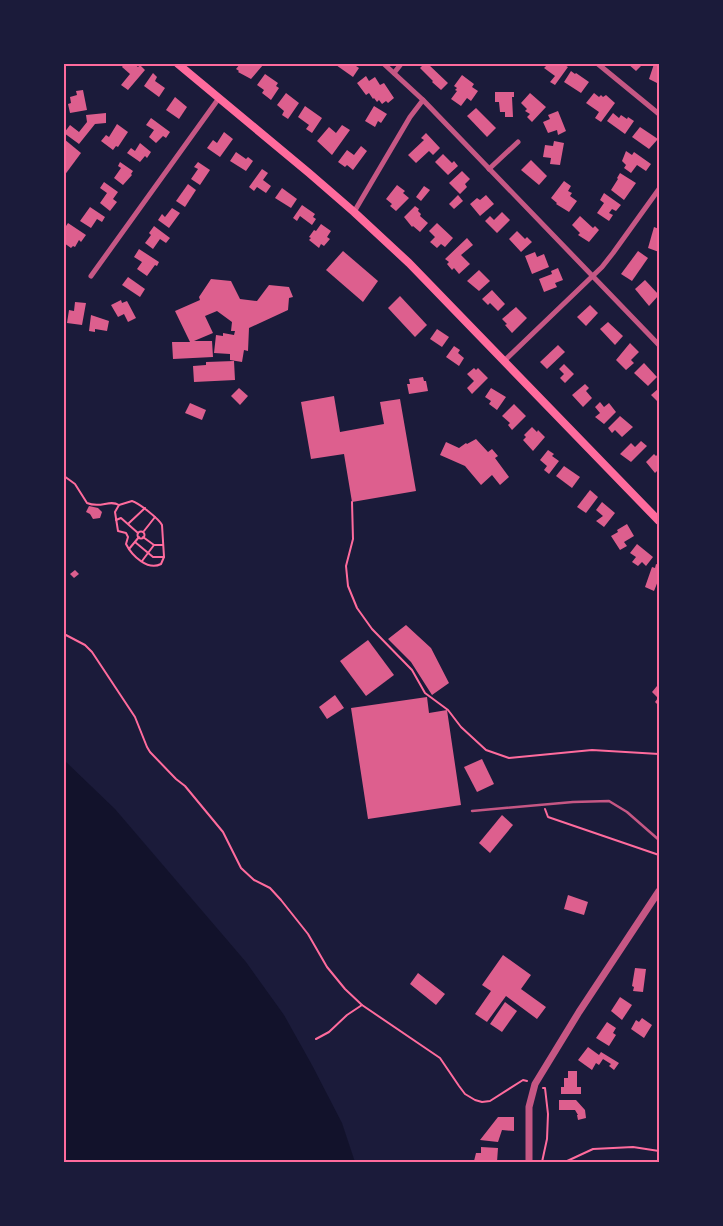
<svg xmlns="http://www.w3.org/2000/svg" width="723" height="1226" font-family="'Fira Sans',sans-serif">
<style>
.water{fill:#12122b}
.building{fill:#dd5f8e}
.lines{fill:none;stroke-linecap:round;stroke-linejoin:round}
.path{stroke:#ff6b9d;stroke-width:2}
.service{stroke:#c65784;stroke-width:2.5}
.minor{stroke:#c65784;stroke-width:5}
.tertiary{stroke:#c65784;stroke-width:7}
.secondary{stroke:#ff6b9d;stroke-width:8}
.neatline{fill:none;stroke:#ff6b9d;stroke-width:2}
</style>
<rect width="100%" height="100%" fill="#1b1b3a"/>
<polygon class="water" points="64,760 115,809 246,962 284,1015 312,1065 342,1123 355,1162 64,1162"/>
<g class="building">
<polygon points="124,64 134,64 138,67 140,65 145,70 128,90 121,85 130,74 122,67"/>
<polygon points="240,64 262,64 263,65 251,79 238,72 239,71 236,69"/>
<polygon points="337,64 353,64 359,68 353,77 336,65"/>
<polygon points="424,64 428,64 448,83 441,90 432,82 433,81 420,68"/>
<polygon points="544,64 556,64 560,66 563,64 568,67 555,85 550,82 555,76 544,68 547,65"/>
<polygon points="628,64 643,64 636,71"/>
<polygon points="654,64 659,64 659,84 649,79"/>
<polygon points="571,71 575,74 576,73 589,82 581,93 564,82"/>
<polygon points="153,73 157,77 155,81 165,88 159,97 144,86"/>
<polygon points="265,74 278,83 276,86 279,88 271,100 262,93 264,90 257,85"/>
<polygon points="462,75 474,84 472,87 478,91 471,101 467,98 461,106 451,99 457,91 455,90 457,88 454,86"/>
<polygon points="366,76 369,81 375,77 380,85 384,83 394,98 388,103 386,101 382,104 379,100 377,102 374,98 373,99 369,93 366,95 357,83"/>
<polygon points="83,90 87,110 70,113 68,104 71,103 70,97 77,95 76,91"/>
<polygon points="495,92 514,92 514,97 512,97 513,117 505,117 505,112 500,112 499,102 495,102"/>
<polygon points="286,93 299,103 288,119 282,115 284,111 277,105"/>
<polygon points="530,93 546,107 532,122 527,117 530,114 525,111 527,109 521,103"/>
<polygon points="594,93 599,97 601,95 603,97 606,95 615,103 601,122 595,118 599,112 586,103"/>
<polygon points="175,97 187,107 179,119 166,110"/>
<polygon points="305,106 322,118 312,133 306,129 309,125 298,117"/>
<polygon points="374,106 387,114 381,123 378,121 375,127 365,121"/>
<polygon points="476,108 496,128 487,137 467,116"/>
<polygon points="558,111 566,131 558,135 557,130 548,133 543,122 550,119 548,115"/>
<polygon points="106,113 106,123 95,124 79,144 64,133 70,125 79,132 87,122 86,115"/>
<polygon points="613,113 619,118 621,115 627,119 628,117 634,121 625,134 607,121"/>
<polygon points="151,118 170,132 166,138 163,136 156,143 149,137 154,130 146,125"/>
<polygon points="117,124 128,132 118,147 116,146 113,150 101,141 106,135 109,137"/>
<polygon points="342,125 350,130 332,155 317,141 329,127 336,133"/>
<polygon points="640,127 658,139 649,149 632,137"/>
<polygon points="224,132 233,139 220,157 207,148 213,140 217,143"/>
<polygon points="426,133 440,148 433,155 429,151 416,163 408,155 424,140 421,138"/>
<polygon points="64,139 81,153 64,176"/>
<polygon points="554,141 564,143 560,165 550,164 551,158 543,157 545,145 553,146"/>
<polygon points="140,143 151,152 147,158 145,156 140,162 127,153 131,148 135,151"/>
<polygon points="361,146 367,151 353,170 347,165 345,167 338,162 347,150 354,155"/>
<polygon points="626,151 632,155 634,152 651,164 646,171 637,165 631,173 624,168 626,165 622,161"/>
<polygon points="236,152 246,159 248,157 253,161 246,171 230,161"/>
<polygon points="443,154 452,163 454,161 458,166 448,175 435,162"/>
<polygon points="531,160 547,176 539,185 521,170"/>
<polygon points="120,162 133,171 131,174 132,175 123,185 114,178 121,168 118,166"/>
<polygon points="198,162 210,170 200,185 191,179 198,169 194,167"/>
<polygon points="262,169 268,173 263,180 271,186 266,193 257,187 254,191 249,187"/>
<polygon points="462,171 470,179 465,184 467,187 460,194 449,183"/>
<polygon points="620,173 636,183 624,200 611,190 618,179 617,178"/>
<polygon points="564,181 571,186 568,191 572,193 570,196 577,201 569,212 556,204 557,203 551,198"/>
<polygon points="104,182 118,192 113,199 117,202 110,211 100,203 107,193 100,188"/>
<polygon points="188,184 196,190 185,207 176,201"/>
<polygon points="397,185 405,191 403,193 409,198 396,211 390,206 392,204 386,199"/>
<polygon points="424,186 430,190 421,201 416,197"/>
<polygon points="282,188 297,199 291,208 275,198"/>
<polygon points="604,193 621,205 616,211 612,209 609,213 613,215 609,221 597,213 604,203 600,200"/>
<polygon points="458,195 463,201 454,209 449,204"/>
<polygon points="486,195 494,204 480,216 470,204 477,198 480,200"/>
<polygon points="302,205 315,214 313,217 316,219 312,225 300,216 297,221 293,218"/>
<polygon points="415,206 419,209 418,211 421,214 420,216 428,223 420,232 413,226 412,227 404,217"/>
<polygon points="90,207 105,217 102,222 97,219 91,228 80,221"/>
<polygon points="172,208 180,213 169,228 158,220 162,214 165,217"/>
<polygon points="502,212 510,220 497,233 485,221 490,216 494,220"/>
<polygon points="580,216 593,228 595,226 599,230 589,242 578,235 580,233 572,225"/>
<polygon points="68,223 86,235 81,242 79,240 75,247 73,246 71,248 64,243 66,240 64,238 65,232 64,229"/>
<polygon points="437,223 453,238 445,247 441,244 437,248 430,242 435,237 429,231"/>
<polygon points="321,224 331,231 327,237 330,239 324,246 321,244 319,248 309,240 311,238 309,237 314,230 316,231"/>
<polygon points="154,226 170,238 166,243 160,239 153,249 145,243 151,235 149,233"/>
<polygon points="654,227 659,229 659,252 648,248"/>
<polygon points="517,231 525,239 527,237 532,242 521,252 509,239"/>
<polygon points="467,238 473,245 461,255 470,264 459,274 454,268 452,270 447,264 449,262 445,259"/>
<polygon points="139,249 159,262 157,266 155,265 147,276 137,269 142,262 134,257"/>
<polygon points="343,251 378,281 363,302 326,270"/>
<polygon points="638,251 648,258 632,281 621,274"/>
<polygon points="535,252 537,257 544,254 549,267 532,274 525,256"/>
<polygon points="558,268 563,280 555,283 557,287 544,292 539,279 552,274 551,271"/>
<polygon points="479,270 490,281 479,291 467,281"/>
<polygon points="128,277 145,289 140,297 122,285"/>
<polygon points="211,279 231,281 240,299 257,301 269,285 289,287 293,297 289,298 288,310 249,328 248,351 244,350 242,362 230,360 230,354 214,353 216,335 223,336 223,333 234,335 235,331 231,331 232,322 217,311 205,316 213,333 194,341 212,341 213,357 173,359 172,342 190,342 175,311 200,300 199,297"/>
<polygon points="645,280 659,295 649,306 635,289"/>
<polygon points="492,290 505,304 498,311 490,303 488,305 482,299"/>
<polygon points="400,296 427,325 415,337 388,308"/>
<polygon points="121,300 122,303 127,301 136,318 128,322 124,314 118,317 111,305"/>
<polygon points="75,302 86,303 82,325 67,323 69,310 74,311"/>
<polygon points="590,305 598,313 586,326 577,317"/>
<polygon points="516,307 527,318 512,333 505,325 507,324 502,319"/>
<polygon points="91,315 109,321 107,331 95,329 95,332 89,331"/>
<polygon points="608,322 623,336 615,345 600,329"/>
<polygon points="437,329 449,337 442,347 430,339"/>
<polygon points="630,343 639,352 631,360 634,363 626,370 616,360"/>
<polygon points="558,345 565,352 547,369 540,362"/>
<polygon points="454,346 460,350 458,353 464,358 459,366 446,357"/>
<polygon points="234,361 235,380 194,382 193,366 206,365 206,362"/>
<polygon points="644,363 657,377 648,386 634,373"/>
<polygon points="564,364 574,374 565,383 560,378 564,374 559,369"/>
<polygon points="474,368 476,370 478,368 488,378 472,394 467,388 474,381 467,374"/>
<polygon points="423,377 424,381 426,381 428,391 409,394 407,384 410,384 409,379"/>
<polygon points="585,384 589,388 586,391 592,398 583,407 572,395"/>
<polygon points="239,388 248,396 240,405 231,396"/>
<polygon points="491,388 506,397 497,410 489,404 491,401 485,397"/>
<polygon points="658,389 659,391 659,403 651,395"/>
<polygon points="334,396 340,432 384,424 380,402 400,399 416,491 352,502 344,454 311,459 301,402"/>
<polygon points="600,402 604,407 609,403 616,412 604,424 595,417 600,413 595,407"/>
<polygon points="190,403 206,410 202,420 185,413"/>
<polygon points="514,404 526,416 512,430 508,425 510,423 502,416"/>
<polygon points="620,416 633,427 622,437 615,430 612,433 608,428"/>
<polygon points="532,427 537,432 538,430 545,437 533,451 523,440 526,437 524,435"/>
<polygon points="476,439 488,452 492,449 498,456 495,458 509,477 500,485 492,475 481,485 465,466 440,455 446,442 459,448 466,443 467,444"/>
<polygon points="641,441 647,446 631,462 620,454 631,443 635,447"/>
<polygon points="548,450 554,454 552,456 559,461 549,474 544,470 547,466 540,460"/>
<polygon points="659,453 659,469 655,473 646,462 654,454 656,456"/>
<polygon points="564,466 580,477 572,488 556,476"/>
<polygon points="590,490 598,497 586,513 577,507"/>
<polygon points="602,502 615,513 604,527 596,521 603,516 596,510"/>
<polygon points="89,506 98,508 102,512 100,518 93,519 90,514 86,512"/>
<polygon points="627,524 634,536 624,542 627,546 620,550 611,536 618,532 617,530"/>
<polygon points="637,544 653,557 646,566 642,562 638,566 632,562 636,557 630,553"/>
<polygon points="656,564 659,565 659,582 658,581 654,591 645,587 652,567 655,568"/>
<polygon points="75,570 79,574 74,578 70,574"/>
<polygon points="406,625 431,648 449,683 432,695 411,662 388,639"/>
<polygon points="368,640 394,675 366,696 340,661"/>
<polygon points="657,686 659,688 659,706 655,702 658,698 652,692"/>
<polygon points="335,695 344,708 327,719 319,707"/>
<polygon points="427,697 429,713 447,710 461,805 368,819 351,708"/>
<polygon points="482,759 494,784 477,792 464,767"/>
<polygon points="502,815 513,825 490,853 479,843"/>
<polygon points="568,895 588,902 584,915 564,909"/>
<polygon points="503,955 531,975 521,989 546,1007 537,1019 506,996 487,1022 475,1014 491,991 482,985"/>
<polygon points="635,968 646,969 643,992 633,991 634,987 632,986"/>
<polygon points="418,973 445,994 436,1005 410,984"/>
<polygon points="620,997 632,1005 622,1020 611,1011"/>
<polygon points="505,1002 517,1011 502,1032 490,1024"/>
<polygon points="642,1018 652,1025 644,1038 631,1029 636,1020 639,1022"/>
<polygon points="607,1022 616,1028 613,1033 616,1035 609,1046 596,1038"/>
<polygon points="588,1047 599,1055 601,1052 619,1063 614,1070 609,1066 611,1064 603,1059 599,1065 596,1063 592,1070 578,1060"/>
<polygon points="568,1071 577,1071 577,1087 581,1087 581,1094 561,1094 561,1087 564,1087 564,1078 568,1078"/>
<polygon points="559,1100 576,1100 585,1110 586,1118 578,1120 577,1115 578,1115 575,1110 559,1110"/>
<polygon points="498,1117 514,1117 514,1131 502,1130 498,1142 480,1140"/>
<polygon points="481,1147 498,1148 497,1162 474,1161 476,1153 481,1153"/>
</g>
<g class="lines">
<g class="path">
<path d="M64,476L75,484L87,503C101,509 109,499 119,505"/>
<path d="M132,501C139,503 159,519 162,525L164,557L161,564C148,571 132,556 126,544L128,537L126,533L118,531L115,512L119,505Z"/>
<polyline points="352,502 353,539 346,566 348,586 357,608 372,629 412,670 425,693 448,710 461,727 486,750 509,758 592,750 659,754"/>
<polyline points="116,520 121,518 138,533"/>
<polyline points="129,523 145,508"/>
<polyline points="144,531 155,517"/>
<circle cx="141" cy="535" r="3.5"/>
<polyline points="143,537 154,545 163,545"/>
<polyline points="135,542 153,557 164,557"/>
<polyline points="129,549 139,537"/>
<polyline points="142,561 154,545"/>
<polyline points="64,634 85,645 92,652 135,717 147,747 150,752 176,779 185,786 223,832 241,868 254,880 270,888 281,900 308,934 327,967 345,989 362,1005 440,1058 459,1086 465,1094 475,1100 482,1102 490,1101 523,1080 527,1081"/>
<polyline points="545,809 548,817 659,855"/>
<polyline points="316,1039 329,1032 347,1015 362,1005"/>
<polyline points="542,1162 547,1139 548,1114 545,1088 543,1088"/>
<polyline points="565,1162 593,1149 633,1147 659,1151"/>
</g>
<polyline class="service" points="472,811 573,802 609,801 627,812 659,840"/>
<g class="minor">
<polyline points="384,64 423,100 659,345"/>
<polyline points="598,64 659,114"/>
<polyline points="394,73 401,64"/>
<polyline points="489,169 518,142"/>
<polyline points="354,212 410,117 423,100"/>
<polyline points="91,276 219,98"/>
<polyline points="504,361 602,267 613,253 659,189"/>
</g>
<polyline class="tertiary" points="529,1162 529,1107 535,1084 579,1012 659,891"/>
<polyline class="secondary" points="178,64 309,173 354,212 409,263 659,521"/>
</g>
<rect width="723" height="1226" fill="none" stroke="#1b1b3a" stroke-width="130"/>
<rect x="65" y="65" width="593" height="1096" class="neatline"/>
</svg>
